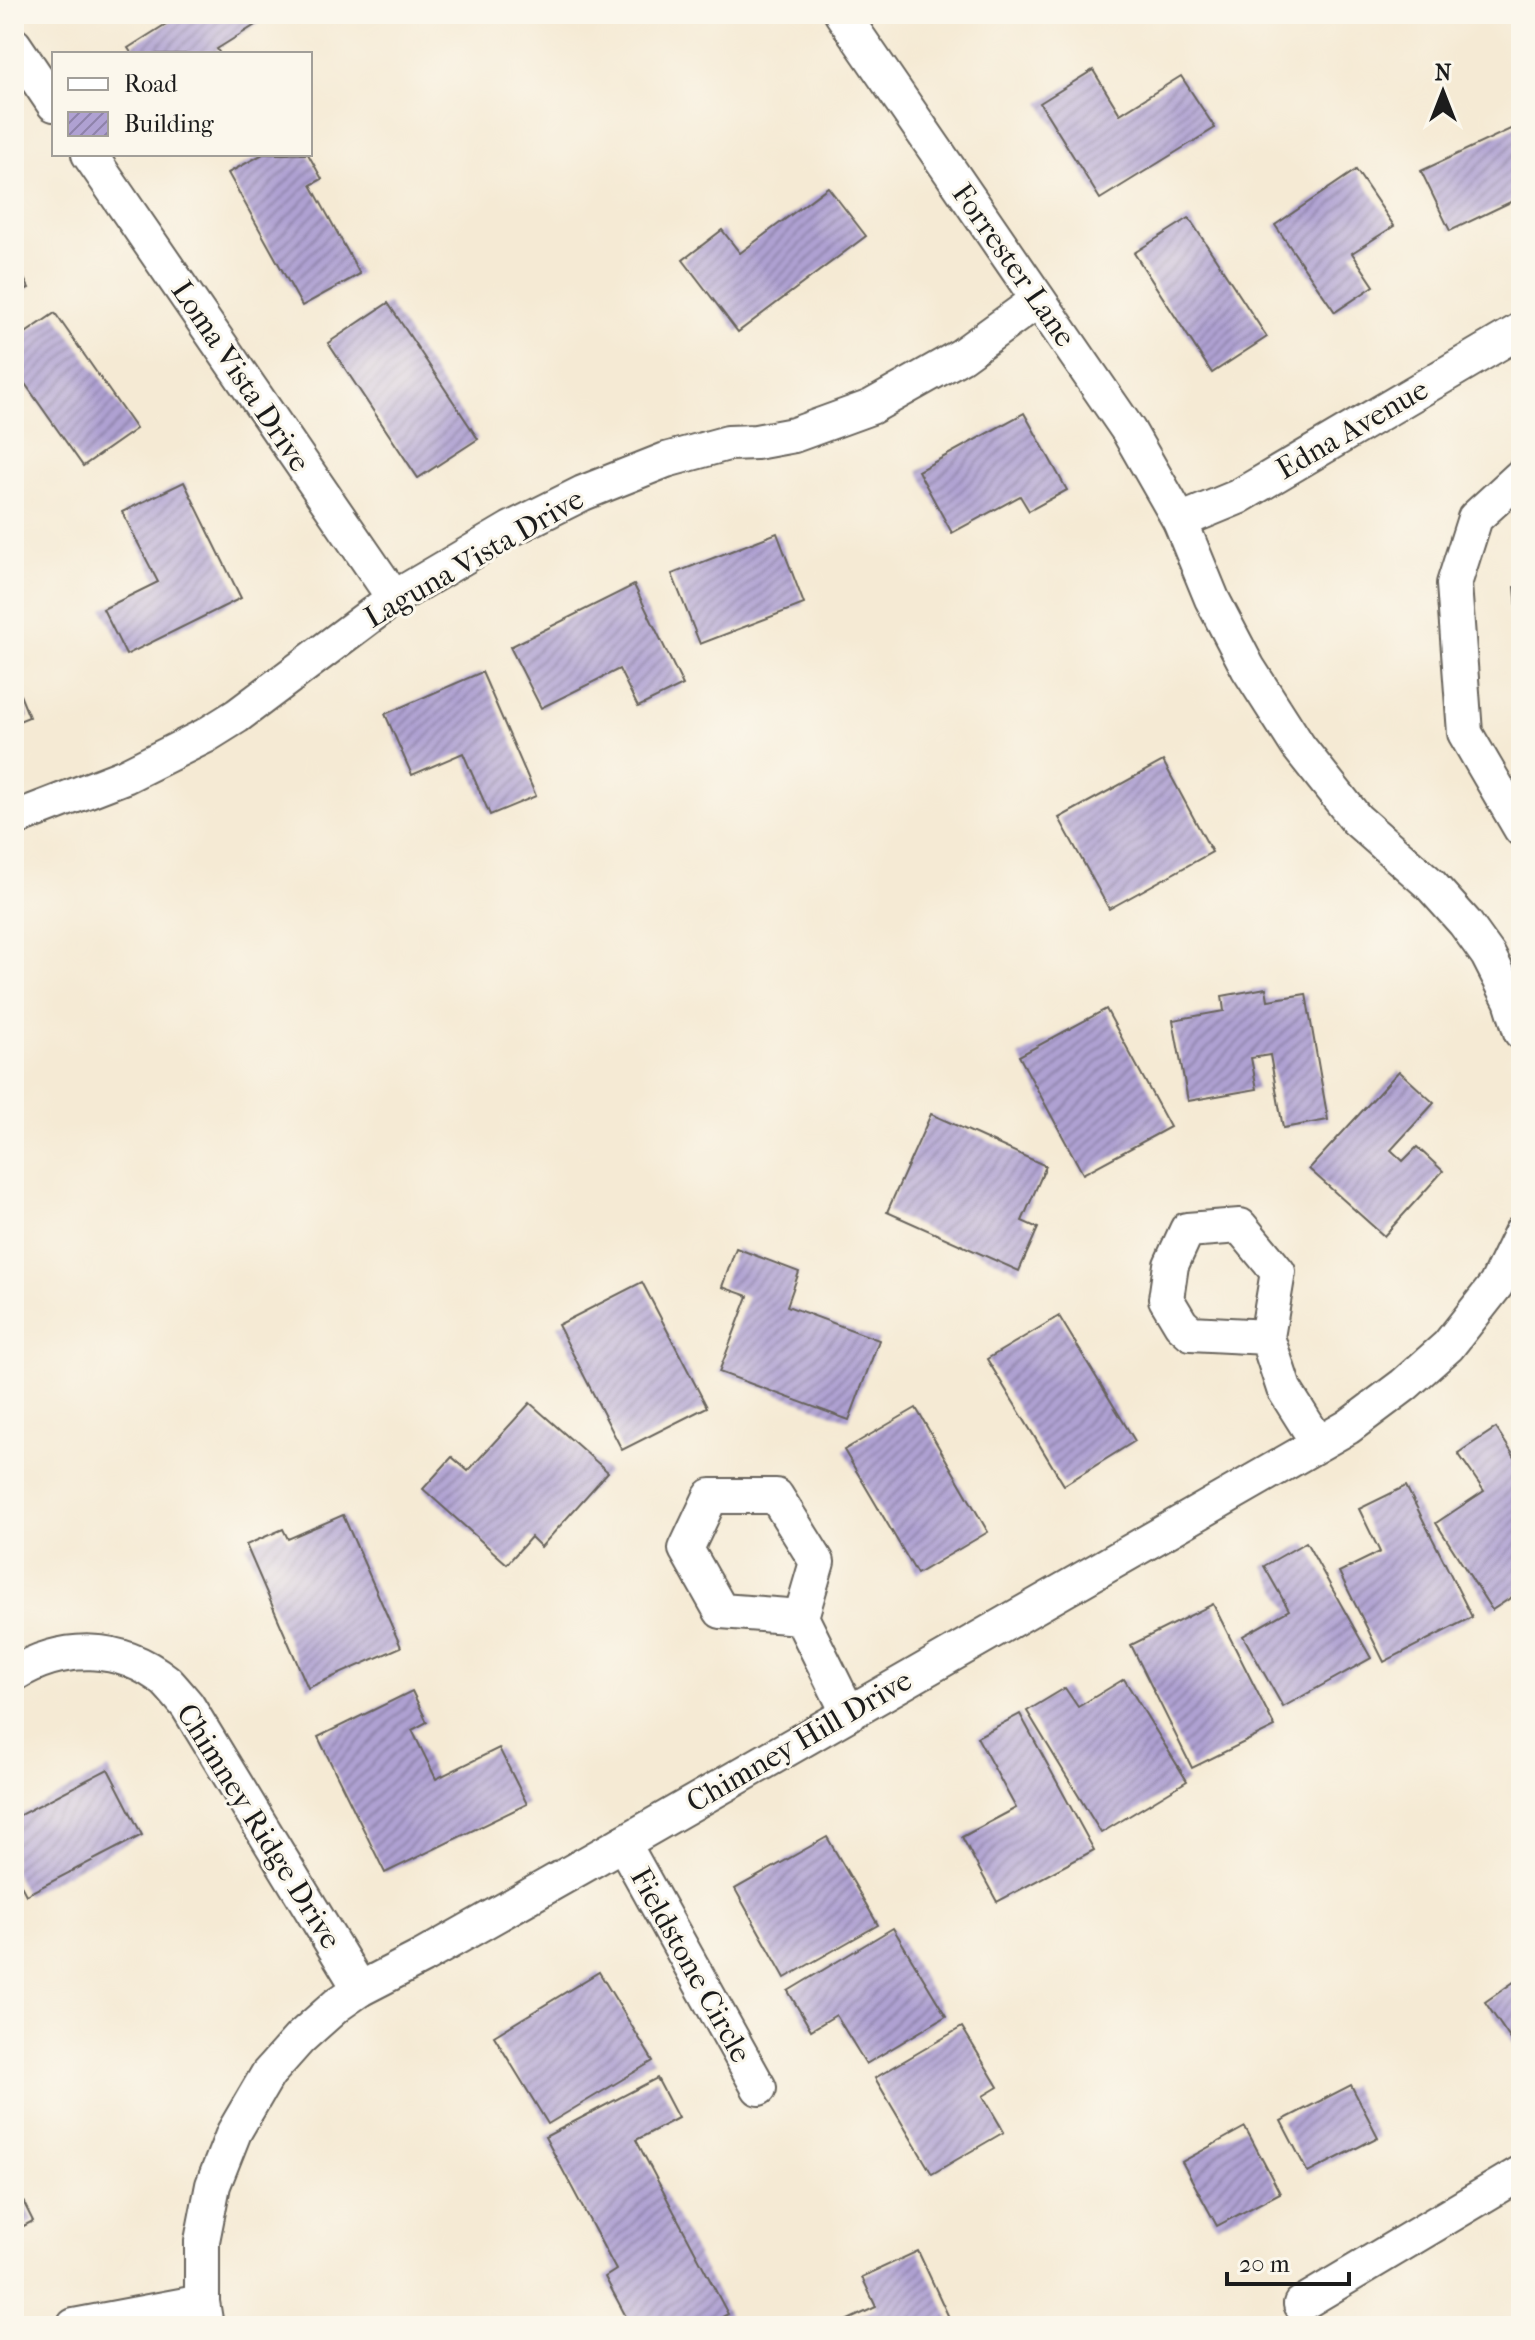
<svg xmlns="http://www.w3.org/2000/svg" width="1535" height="2340" font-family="'IM FELL French Canon',serif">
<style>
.building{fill:url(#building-hatch)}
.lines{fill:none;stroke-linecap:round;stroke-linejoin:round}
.minor-casing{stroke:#68645c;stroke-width:38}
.minor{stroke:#fff;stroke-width:34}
.labels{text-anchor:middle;stroke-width:6;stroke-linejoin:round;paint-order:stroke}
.street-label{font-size:30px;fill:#1c1c1c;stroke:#fbf7ec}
</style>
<defs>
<pattern id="building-hatch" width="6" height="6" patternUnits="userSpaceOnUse" patternTransform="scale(2)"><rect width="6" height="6" fill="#afa1d2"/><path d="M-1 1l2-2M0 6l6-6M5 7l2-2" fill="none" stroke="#8e82aa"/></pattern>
</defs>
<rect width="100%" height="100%" fill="#fbf7ec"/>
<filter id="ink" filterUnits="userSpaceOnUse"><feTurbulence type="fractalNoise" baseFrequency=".0125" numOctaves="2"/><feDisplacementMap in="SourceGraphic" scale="16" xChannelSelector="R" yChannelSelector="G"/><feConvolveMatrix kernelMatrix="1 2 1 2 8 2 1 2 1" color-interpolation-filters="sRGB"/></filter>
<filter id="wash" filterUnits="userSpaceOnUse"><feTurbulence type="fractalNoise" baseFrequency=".006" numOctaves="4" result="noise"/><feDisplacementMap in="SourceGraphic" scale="32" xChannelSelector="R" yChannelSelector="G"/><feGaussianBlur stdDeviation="1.8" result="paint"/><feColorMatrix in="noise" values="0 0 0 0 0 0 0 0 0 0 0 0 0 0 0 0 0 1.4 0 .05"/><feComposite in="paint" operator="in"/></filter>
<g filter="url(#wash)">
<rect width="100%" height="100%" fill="#f5ead4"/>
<g id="blocks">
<g class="building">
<polygon points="182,14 267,14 268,17 217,49 220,54 132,54 128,48"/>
<polygon points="1093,70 1120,114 1181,76 1215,128 1100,199 1040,103"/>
<polygon points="1521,124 1521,197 1450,231 1421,171"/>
<polygon points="263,154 308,154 322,179 311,185 360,274 302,306 228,173"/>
<polygon points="1356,170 1394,226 1352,253 1374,286 1335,312 1275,225"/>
<polygon points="828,187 866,236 738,332 683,260 722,230 740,253"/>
<polygon points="1189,218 1267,337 1212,373 1134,253"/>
<polygon points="14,259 29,288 14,295"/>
<polygon points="388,303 478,439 418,478 328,343"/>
<polygon points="55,313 136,429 83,466 14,368 14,341"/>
<polygon points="1024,413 1067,490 1029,511 1020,496 952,533 918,471"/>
<polygon points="184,482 241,598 126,655 103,609 158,582 122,512"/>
<polygon points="777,533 804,604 700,644 672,574"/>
<polygon points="634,585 683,685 638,707 619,669 541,708 510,647"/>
<polygon points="1515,587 1521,587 1521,629 1519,629"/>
<polygon points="482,672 536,796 490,815 463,753 412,775 385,714"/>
<polygon points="14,680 29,717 14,723"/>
<polygon points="1163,761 1212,852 1109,909 1059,818"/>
<polygon points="1266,988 1268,1000 1306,994 1328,1120 1283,1128 1270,1055 1251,1058 1257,1089 1188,1101 1173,1020 1224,1011 1222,996"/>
<polygon points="1106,1009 1170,1127 1083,1174 1019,1056"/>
<polygon points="1399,1071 1434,1103 1391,1150 1403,1161 1417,1147 1443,1171 1384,1236 1309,1169"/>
<polygon points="931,1114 1046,1166 1022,1221 1038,1228 1019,1271 887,1212"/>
<polygon points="736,1248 799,1272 787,1306 879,1340 849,1420 719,1372 748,1296 722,1287"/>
<polygon points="642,1282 707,1407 622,1450 558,1325"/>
<polygon points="1059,1316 1135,1441 1064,1485 987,1359"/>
<polygon points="530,1403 608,1472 541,1547 531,1537 507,1564 423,1489 452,1457 468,1471"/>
<polygon points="916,1408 988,1532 917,1574 844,1450"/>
<polygon points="1496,1428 1521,1467 1521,1591 1492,1610 1436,1523 1484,1491 1458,1453"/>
<polygon points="1406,1486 1472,1617 1384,1662 1339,1572 1380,1552 1359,1509"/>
<polygon points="343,1515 401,1647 308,1688 246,1545 283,1529 288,1539"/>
<polygon points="1306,1542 1371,1658 1283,1707 1243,1636 1289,1610 1264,1566"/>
<polygon points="1213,1604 1275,1727 1192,1768 1131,1645"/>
<polygon points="1124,1679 1187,1781 1101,1833 1027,1711 1065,1688 1078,1707"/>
<polygon points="412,1691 427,1722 412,1730 436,1779 499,1748 527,1804 385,1873 318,1737"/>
<polygon points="1020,1714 1094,1850 997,1902 962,1837 1016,1808 977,1737"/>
<polygon points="108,1769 142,1835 26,1895 14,1872 14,1818"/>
<polygon points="827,1837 878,1925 785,1978 735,1889"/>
<polygon points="893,1928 946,2016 866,2064 836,2015 811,2030 788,1991"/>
<polygon points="599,1972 653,2061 548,2124 494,2036"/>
<polygon points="1521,1977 1521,2044 1516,2047 1485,2002"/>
<polygon points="962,2027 998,2087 983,2096 1004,2132 932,2174 875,2078"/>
<polygon points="657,2078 678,2118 636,2140 728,2314 706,2326 631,2326 605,2277 616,2270 545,2137"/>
<polygon points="1351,2085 1378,2137 1308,2173 1281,2121"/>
<polygon points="1245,2127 1280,2193 1217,2226 1182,2162"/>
<polygon points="14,2183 33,2221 14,2231"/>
<polygon points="918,2251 953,2326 835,2326 876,2307 862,2277"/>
</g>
</g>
</g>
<g filter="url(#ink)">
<use href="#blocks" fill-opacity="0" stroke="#68645c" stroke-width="2"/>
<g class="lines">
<defs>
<g id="minor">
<polyline points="842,14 1128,430 1180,521 1212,599 1248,668 1298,746 1356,819 1430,884 1465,923 1488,955 1511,1000 1521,1032"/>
<polyline points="14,45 54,104"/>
<polyline points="89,154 394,598"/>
<polyline points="1521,476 1475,518 1454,584 1465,733 1521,829"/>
<polyline points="1180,521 1238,497 1521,330"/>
<polyline points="14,819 125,776 205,736 237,716 394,598 511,529 583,493 666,460 728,443 756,442 794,435 871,407 961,356 1038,300"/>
<polyline points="1267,1337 1191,1333 1181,1324 1166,1299 1171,1265 1187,1230 1240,1226 1278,1272 1267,1337 1284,1389 1318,1443"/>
<polyline points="801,1617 721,1611 686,1549 711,1496 776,1496 817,1562 801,1617 848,1712"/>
<path d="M14,1674C63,1644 120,1644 166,1681C173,1688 180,1697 187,1705L360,1989"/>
<polyline points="623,1843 759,2088"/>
<polyline points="1301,2304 1521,2173"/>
<polyline points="74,2326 202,2302"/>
<polyline points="206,2326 202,2302 202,2241 213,2185 234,2132 268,2074 300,2038 337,2005 360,1989 422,1957 623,1843 1348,1427 1404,1385 1448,1346 1496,1285 1521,1233"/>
</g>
</defs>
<use href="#minor" class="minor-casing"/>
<use href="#minor" class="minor"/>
</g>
</g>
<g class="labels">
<g class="street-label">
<text transform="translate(1014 265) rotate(55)" y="10">Forrester Lane</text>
<text transform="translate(241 376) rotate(56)" y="10">Loma Vista Drive</text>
<text transform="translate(1352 429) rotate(-30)" y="10">Edna Avenue</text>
<text transform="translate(474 558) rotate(-30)" y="10">Laguna Vista Drive</text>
<text transform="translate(799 1741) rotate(-30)" y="10">Chimney Hill Drive</text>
<text transform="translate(259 1826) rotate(58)" y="10">Chimney Ridge Drive</text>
<text transform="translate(691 1965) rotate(61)" y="10">Fieldstone Circle</text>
</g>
</g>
<rect width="1535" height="2340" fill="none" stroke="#fbf7ec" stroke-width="48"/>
<rect x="52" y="52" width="260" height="104" fill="#fbf7ec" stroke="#a29f99" stroke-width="2"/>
<rect x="68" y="78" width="40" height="12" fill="#ffffff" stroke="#a29f99" stroke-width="2"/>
<text x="124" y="92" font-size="24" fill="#1c1c1c">Road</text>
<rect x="68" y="112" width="40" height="24" fill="url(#building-hatch)" stroke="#a29f99" stroke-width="2"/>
<text x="124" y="132" font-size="24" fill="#1c1c1c">Building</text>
<g transform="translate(1443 92)" stroke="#fbf7ec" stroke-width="6" paint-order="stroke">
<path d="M0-6L14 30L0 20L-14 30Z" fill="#1c1c1c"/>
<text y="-12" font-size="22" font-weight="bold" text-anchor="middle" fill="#1c1c1c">N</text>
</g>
<path d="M1227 2272v12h122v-12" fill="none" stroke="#1c1c1c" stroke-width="4"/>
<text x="1239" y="2272" font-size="24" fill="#1c1c1c" stroke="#fbf7ec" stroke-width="6" paint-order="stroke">20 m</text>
</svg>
